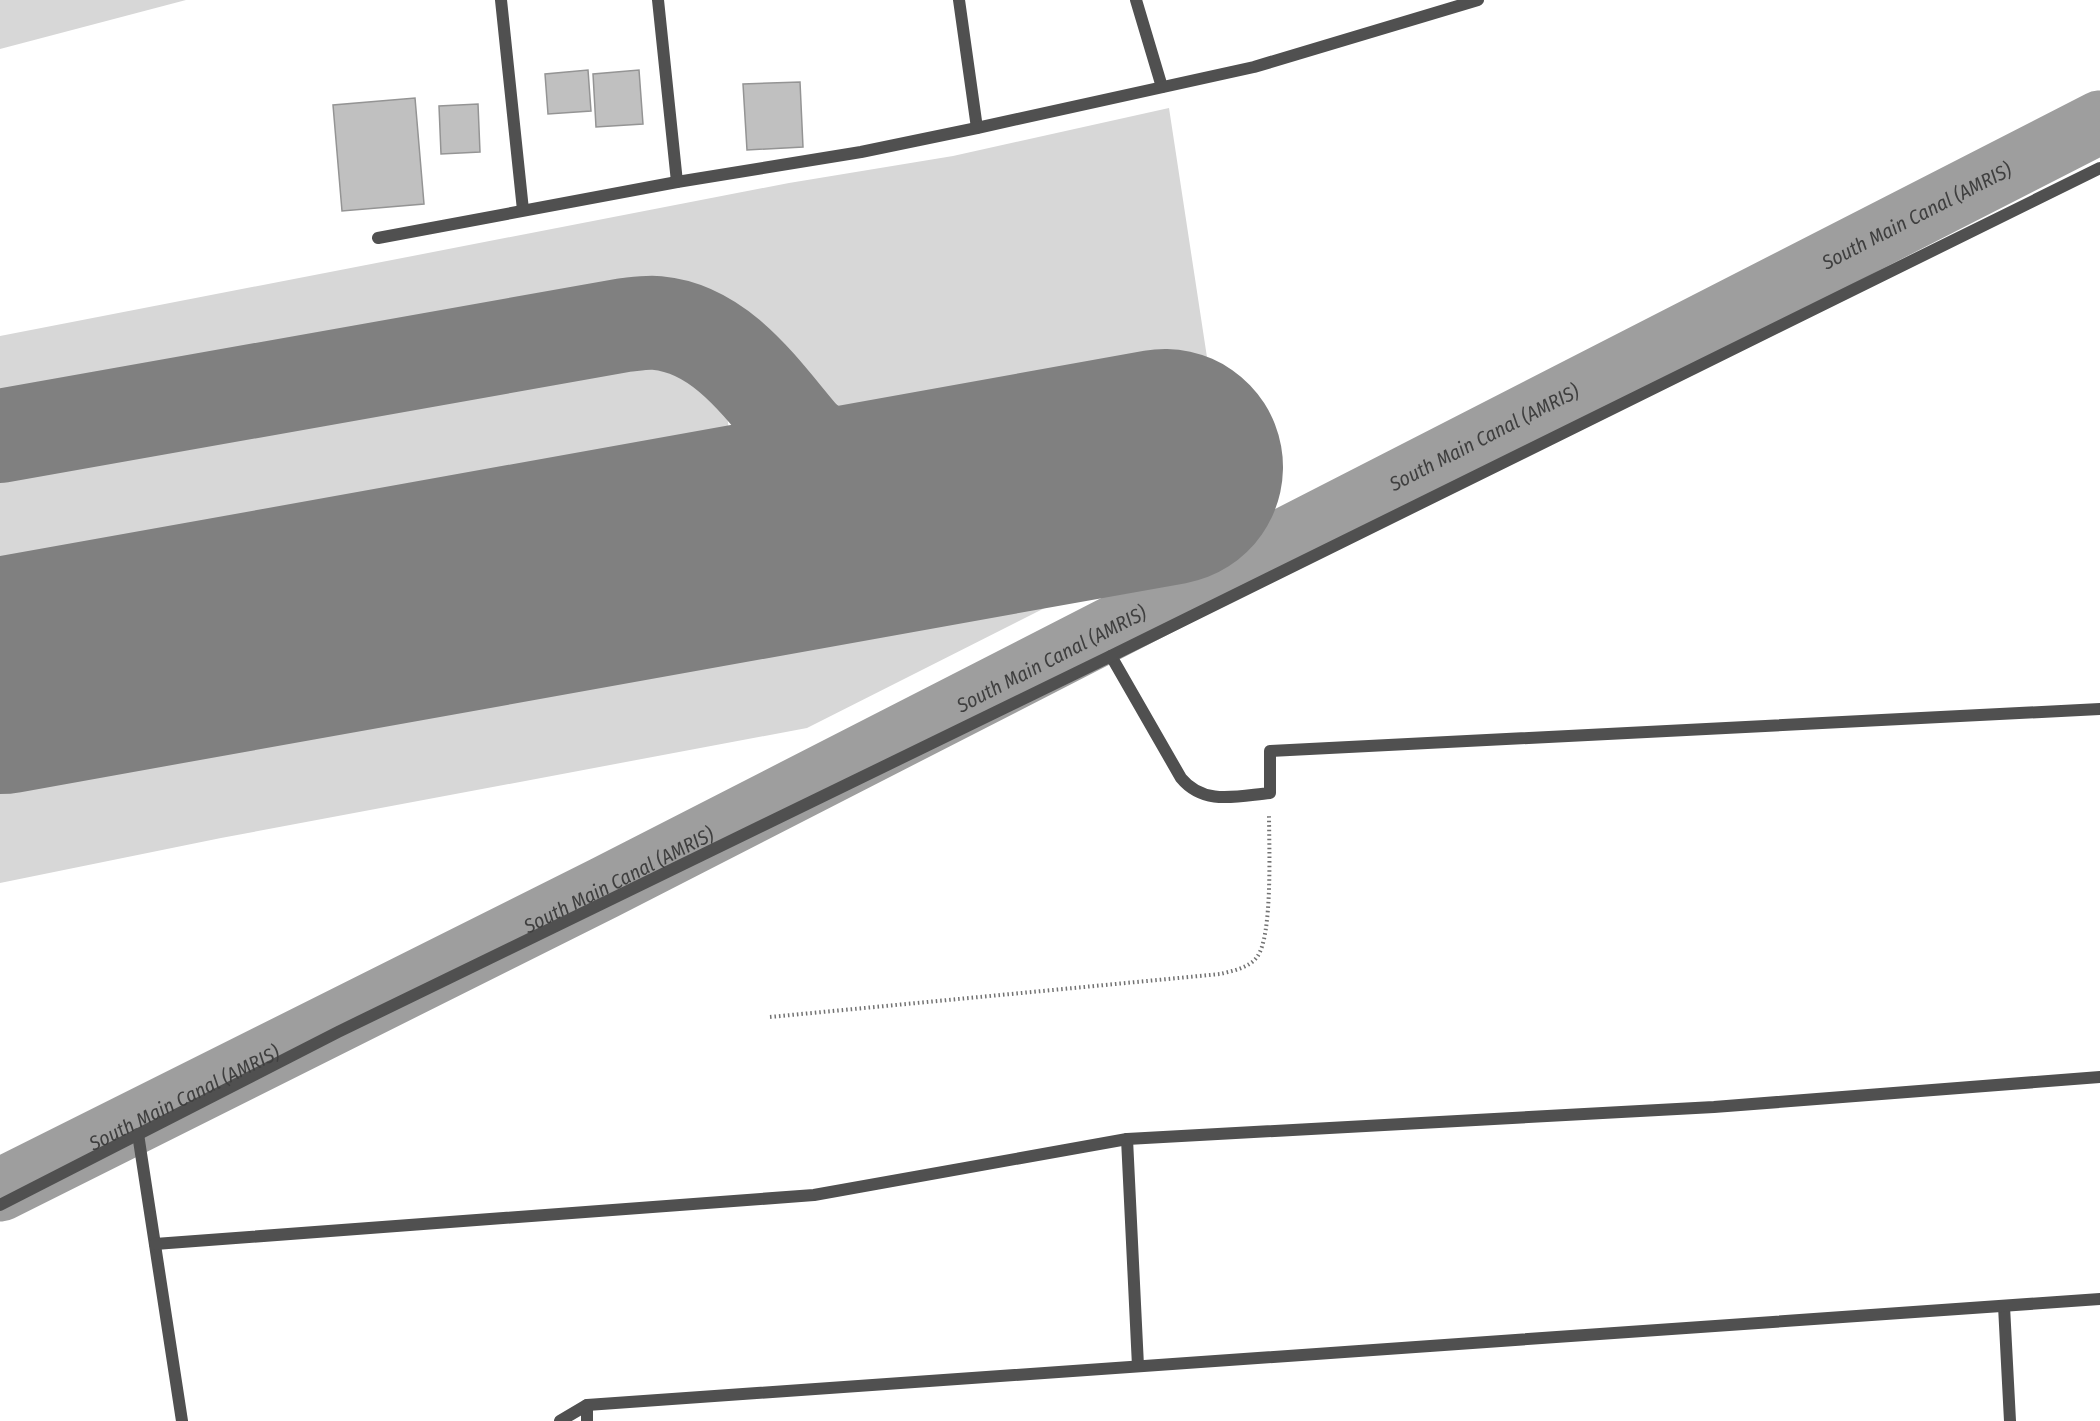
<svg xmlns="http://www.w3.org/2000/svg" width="2100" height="1421" font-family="'Fira Sans Condensed',sans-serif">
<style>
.green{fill:#d7d7d7}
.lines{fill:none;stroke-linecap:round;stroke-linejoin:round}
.river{stroke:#9e9e9e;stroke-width:63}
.taxiway{stroke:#808080;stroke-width:94}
.runway{stroke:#808080;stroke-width:236}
.building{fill:#c0c0c0;stroke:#949494;stroke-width:1.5}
.path{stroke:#727272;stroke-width:4;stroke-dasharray:1.5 3;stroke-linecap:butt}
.service{stroke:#505050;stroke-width:12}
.minor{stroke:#505050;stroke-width:12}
.labels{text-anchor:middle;stroke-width:6;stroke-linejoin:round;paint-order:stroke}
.water-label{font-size:20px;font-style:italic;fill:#3f3f3f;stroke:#fff}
</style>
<rect width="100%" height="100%" fill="#fff"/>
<g class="green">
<polygon points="0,0 186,0 0,49"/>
<polygon points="1169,108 1210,377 862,439 835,433 814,420 780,375 699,303 674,295 642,295 610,299 0,405 0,336 789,183 953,156"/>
<polygon points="671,347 695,358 714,383 726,407 730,438 720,464 0,593 0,463 646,348"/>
<polygon points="1142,559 807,728 221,838 0,883 0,759"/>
</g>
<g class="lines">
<path class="river" id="s1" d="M0,1190L604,888L2100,122"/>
<g class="taxiway">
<path d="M0,436L625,325C635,324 647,322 657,323C724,329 765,394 805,440"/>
<polyline points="726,546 805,440 915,512"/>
</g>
<polyline class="runway" points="0,676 1165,467"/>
</g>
<g class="building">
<polygon points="588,70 591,111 548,114 545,74"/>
<polygon points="639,70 643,124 596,127 593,74"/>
<polygon points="800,82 803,147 747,150 743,84"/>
<polygon points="415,98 424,204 342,211 333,105"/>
<polygon points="478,104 480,152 441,154 439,106"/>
</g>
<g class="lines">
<path class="path" d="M770,1017L1220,974C1232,971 1249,968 1257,957C1273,936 1269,845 1269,815"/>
<g class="service">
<polyline points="501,0 523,210"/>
<polyline points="658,0 677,182"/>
<polyline points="959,0 977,128"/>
<polyline points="1136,0 1162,87"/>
<polyline points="378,238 677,182 861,152 977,128 1254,67 1478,0"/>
<path d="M1111,656L1181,778C1204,806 1237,796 1270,793V751L2100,709"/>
</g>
<g class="minor">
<polyline points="138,1134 182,1421"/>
<polyline points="1127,1139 1138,1366"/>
<polyline points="0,1205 338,1032 1111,656 2100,168"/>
<polyline points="155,1244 814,1195 1127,1139 1714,1107 2100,1077"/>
<polyline points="2004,1306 2010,1421"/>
<polyline points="587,1405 587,1421"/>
<polyline points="560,1421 587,1405 2100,1299"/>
</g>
</g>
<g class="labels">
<g class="water-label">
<text dy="7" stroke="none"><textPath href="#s1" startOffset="2150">South Main Canal (AMRIS)</textPath></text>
<text dy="7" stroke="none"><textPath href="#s1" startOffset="1664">South Main Canal (AMRIS)</textPath></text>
<text dy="7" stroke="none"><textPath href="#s1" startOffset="1178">South Main Canal (AMRIS)</textPath></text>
<text dy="7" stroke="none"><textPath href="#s1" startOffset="692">South Main Canal (AMRIS)</textPath></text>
<text dy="7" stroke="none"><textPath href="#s1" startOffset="206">South Main Canal (AMRIS)</textPath></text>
</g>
</g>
</svg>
